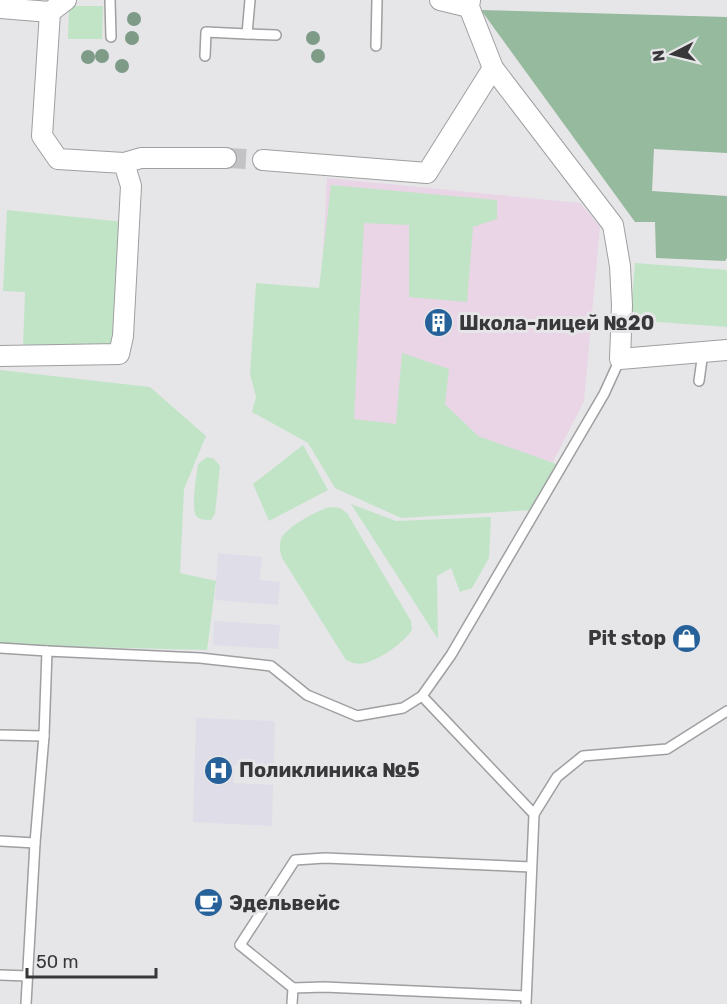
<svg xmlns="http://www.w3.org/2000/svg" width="727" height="1004" font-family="Rubik,sans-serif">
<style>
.built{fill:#dedde8}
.education{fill:#e9d5e5}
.green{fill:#c1e4c7}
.forest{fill:#96ba9d}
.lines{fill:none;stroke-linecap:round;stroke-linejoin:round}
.minor-tunnel{stroke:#c3c3c6;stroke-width:20;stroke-dasharray:20 10;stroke-linecap:butt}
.service-casing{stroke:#9f9fa2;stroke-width:12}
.minor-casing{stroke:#9f9fa2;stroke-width:22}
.service{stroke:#fff;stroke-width:9}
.minor{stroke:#fff;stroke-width:20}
.tree{fill:#7d9b87}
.labels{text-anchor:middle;stroke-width:6;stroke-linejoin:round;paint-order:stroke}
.poi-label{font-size:20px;font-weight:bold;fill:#383739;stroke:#e6e6e9;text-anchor:start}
</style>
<rect width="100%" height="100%" fill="#e6e6e9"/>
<g class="built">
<polygon points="218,553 262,557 260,580 280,582 278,605 215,600"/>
<polygon points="214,621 280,625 278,649 213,645"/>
<polygon points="196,718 275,721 274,765 234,765 234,783 273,785 272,826 193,822"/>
</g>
<polygon class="education" points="327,178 580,203 600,227 584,401 553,462 325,433 322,269"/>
<g class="green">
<polygon points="69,6 103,6 102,39 68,39"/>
<polygon points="331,185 497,200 497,219 473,227 467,302 409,297 409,225 364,223 354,419 396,424 402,353 449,369 445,404 478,436 562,466 533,510 401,518 335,488 308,443 252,412 256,397 250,374 256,283 319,288"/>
<polygon points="7,210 124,222 114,347 23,347 25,292 3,291"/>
<polygon points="635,263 727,270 727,327 630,320"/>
<polygon points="0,370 150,387 206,436 184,489 180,573 216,581 207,650 47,646 0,643"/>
<polygon points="303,445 328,490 269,521 253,484"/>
<path d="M207,457L214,459L220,466L215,514L211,520C206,520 200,520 197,517C190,510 197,474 198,464Z"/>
<polygon points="351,504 396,521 491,517 489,558 472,588 460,592 451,568 437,576 438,639"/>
<path d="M330,507L340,508L347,513L411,621L412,629C407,641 379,660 365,663C358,665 352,663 346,660L282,558C280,551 279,546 281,539C286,527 318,510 330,507Z"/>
</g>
<polygon class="forest" points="481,10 727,17 727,153 654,149 652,191 727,196 727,258 725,261 656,258 655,222 635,222"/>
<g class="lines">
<polyline class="minor-tunnel" points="226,158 263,160"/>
<defs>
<g id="service">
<polyline points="110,0 111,37"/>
<polyline points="247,34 276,35"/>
<polyline points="376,46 377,0"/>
<polyline points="205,56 206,32 247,34 250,0"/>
<polyline points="699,381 703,352"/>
<polyline points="0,648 47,651"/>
<polyline points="422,696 534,814 526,1004"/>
<polyline points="0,735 44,736 47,651 200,658 271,666 307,695 357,716 403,708 422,696 451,655 604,394 620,359"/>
<polyline points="534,814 557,777 583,756 667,749 727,711"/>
<polyline points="0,841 35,843"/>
<polyline points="0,975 28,976"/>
<polyline points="293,988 324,987 526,996"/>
<polyline points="26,1004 35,843 44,736"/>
<polyline points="292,1004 293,988 240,945 295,860 325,858 531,867"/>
</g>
<g id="minor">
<polyline points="440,0 469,7"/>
<polyline points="470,0 469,7 493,68 613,225 620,266 622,305 620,359 727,350"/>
<polyline points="0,8 50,12 66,0"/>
<polyline points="263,160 427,173 493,68"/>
<polyline points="124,163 141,158 226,158"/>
<polyline points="0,356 119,354 123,336 131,186 124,163 58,159 42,136 50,12"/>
</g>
</defs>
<use href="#service" class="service-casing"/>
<use href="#minor" class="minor-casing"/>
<use href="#service" class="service"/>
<use href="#minor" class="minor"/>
</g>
<g class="tree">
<circle cx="134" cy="19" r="7"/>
<circle cx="132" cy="38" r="7"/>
<circle cx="313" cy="38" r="7"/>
<circle cx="102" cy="56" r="7"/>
<circle cx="318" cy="56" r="7"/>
<circle cx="88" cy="57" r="7"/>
<circle cx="122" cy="66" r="7"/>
</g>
<defs>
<symbol id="building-disc" viewBox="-11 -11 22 22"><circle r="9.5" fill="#276199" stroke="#e6e6e9"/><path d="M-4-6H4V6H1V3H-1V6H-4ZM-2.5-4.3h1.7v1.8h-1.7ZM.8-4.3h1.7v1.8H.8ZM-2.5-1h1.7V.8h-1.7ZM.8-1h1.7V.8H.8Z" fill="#fff"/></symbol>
<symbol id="shop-disc" viewBox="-11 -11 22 22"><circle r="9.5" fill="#276199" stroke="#e6e6e9"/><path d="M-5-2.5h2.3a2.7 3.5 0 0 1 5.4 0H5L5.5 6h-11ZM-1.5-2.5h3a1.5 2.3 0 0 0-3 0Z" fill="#fff"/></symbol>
<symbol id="hospital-disc" viewBox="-11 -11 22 22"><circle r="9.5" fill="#276199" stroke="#e6e6e9"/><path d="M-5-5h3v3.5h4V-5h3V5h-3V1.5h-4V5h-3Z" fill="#fff"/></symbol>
<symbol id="cafe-disc" viewBox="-11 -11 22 22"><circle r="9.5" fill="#276199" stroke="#e6e6e9"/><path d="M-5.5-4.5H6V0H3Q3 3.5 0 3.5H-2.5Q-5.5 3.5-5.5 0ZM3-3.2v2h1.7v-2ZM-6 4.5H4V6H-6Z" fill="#fff"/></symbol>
</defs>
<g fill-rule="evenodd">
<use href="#building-disc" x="422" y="306" width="33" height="33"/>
<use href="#shop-disc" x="670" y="622" width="33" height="33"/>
<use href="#hospital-disc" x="202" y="754" width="33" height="33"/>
<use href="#cafe-disc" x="192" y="886" width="33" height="33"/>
</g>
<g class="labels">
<g class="poi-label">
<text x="459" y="330">Школа-лицей №20</text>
<text x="666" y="645" text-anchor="end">Pit stop</text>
<text x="239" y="777">Поликлиника №5</text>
<text x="229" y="910">Эдельвейс</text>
</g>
</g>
<g transform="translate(673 54) rotate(263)" stroke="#e6e6e9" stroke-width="4.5" paint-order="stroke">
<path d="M0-4.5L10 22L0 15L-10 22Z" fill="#383739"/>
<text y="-9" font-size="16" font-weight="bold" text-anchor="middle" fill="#383739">N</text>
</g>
<path d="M27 968v9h129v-9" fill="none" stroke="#383739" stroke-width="3"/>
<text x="36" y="968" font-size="18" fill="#383739" stroke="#e6e6e9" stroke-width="4.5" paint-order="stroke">50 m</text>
</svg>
